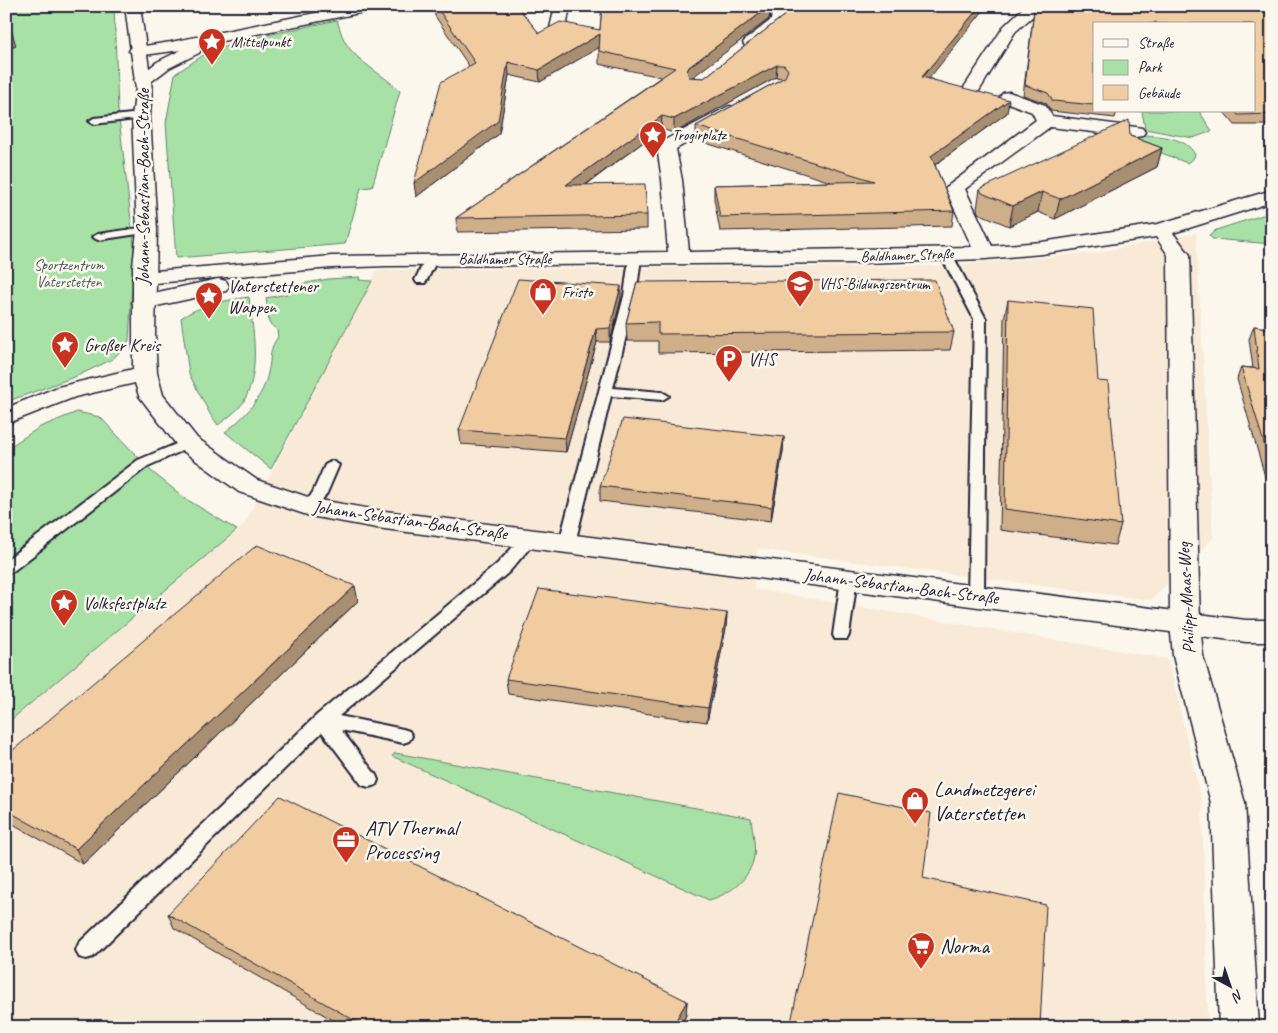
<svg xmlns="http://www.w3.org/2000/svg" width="1278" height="1033" font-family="Caveat,sans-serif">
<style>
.built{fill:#f8ead6}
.green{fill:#a7e1a6;stroke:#648270}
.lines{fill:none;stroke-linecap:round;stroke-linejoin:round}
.lane-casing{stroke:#22223b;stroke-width:4}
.street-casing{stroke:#22223b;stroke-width:3}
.secondary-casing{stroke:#22223b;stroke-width:3}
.lane{fill:#fbf7ec;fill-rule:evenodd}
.street{fill:#fbf7ec;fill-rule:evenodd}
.secondary{fill:#fbf7ec;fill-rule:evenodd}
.wall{fill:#cfaf8a;stroke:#22223b}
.shaded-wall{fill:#a98f71;stroke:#22223b}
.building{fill:#f1cca1;stroke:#22223b}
.labels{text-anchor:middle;stroke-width:5;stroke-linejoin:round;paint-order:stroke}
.far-poi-label{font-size:15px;fill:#22223b;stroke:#fbf7ec;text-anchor:start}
.far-street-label{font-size:15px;fill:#22223b;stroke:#fbf7ec}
.far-park-label{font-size:15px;fill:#4a5b5b;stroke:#fbf7ec}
.street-label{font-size:18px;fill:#22223b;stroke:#fbf7ec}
.poi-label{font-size:18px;fill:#22223b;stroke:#fbf7ec;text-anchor:start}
.near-poi-label{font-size:21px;fill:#22223b;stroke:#fbf7ec;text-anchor:start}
</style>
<rect width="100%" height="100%" fill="#fbf7ec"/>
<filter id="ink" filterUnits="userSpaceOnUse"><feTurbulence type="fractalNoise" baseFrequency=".02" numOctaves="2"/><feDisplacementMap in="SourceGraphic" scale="10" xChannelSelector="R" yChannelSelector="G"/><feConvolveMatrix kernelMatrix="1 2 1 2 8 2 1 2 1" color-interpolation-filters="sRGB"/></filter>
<g filter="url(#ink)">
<polygon class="built" points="1196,233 1213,538 1151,600 757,549 754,589 1168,659 1202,803 1208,1027 6,1027 6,724 244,525 377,270 939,266 1095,253"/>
<g class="green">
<polygon points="6,6 114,6 118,110 134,245 129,341 113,359 77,376 6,402"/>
<path d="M337,20C339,27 342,36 345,42C358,63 383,74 400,91L372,187L361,188L345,244L176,258L166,123L175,74L208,52L249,39Z"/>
<polygon points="1142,111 1199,111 1212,131 1193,138 1145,129"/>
<path d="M1143,135C1160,136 1187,137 1195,155L1193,159L1187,163L1126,139Z"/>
<polygon points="1272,212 1272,244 1213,239 1209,236 1216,230"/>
<path d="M360,277L359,280L372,281L271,469L225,432C244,418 263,398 268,373C272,357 268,350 278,337L277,330L269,323L266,298L287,294L285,287L328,279Z"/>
<path d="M249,297C253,330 261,371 244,401C238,411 227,418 218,425L210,414L189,374L181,318C200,305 226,300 249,297Z"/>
<polygon points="77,412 100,417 151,471 186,499 237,530 6,724 6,449 40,427"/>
<path d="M395,753L751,818C752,830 757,849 753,861C747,882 729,894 709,900L392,756Z"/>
</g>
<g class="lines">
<defs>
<g id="lane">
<polygon points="141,113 144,114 144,118 94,124 89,121 94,118"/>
<polygon points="147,227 151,228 151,232 98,240 92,237 98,234"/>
<polygon points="946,251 952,254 986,319 984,596 982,600 970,600 968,596 974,319 940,254"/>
<polygon points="635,255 641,258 636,296 613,388 662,392 669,396 662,400 611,396 575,543 567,548 559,543 624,296 629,258"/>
<polygon points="431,257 437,260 427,280 425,283 417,283 415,280 425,260"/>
<polygon points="188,439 193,440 195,443 193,446 148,466 12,572 6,573 6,560 138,460"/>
<polygon points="332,461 339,465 327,493 315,510 305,510 303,507 313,492 325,465"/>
<polygon points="530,533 538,538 509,572 339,716 403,729 409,731 412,736 409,741 403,743 341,730 376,775 378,780 376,785 369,787 362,785 322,732 93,957 86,959 79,957 76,950 79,943 317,715 497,564 525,534"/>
<polygon points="849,574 855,575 857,579 849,635 847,639 835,639 833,635 841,579 843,575"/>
</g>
<g id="street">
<polygon points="350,6 381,6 374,10 198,46 201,50 199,53 169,68 148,84 136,84 134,80 157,62 181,50 137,56 129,51 131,48 171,42"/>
<polygon points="555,6 570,6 566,28 558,33 550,28"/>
<polygon points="773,6 787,6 787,22 757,46 745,46 743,43 745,40 771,20"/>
<polygon points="1025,6 1040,6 1041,9 1015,32 976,96 964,96 961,92 1004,26"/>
<polygon points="1009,92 1045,105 1052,116 1136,127 1142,128 1145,132 1142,136 1136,137 1050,127 965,189 992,246 1042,242 1158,224 1272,190 1272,202 1173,233 1190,255 1200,623 1203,656 1245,803 1259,1027 1219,1027 1211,803 1173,656 1170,623 1168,255 1156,237 1042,254 985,259 861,263 387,266 332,268 143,284 135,283 132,278 135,273 143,272 332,256 668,252 662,180 657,147 659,143 729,106 735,107 738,111 735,115 676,149 682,180 689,252 972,247 945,188 1036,120 1032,112 1003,101 1000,97 1003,93"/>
<polygon points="218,279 226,281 229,286 226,291 143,309 135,307 132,302 135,297"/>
</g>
<polygon id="secondary" points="125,6 140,6 152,89 150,116 157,230 155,336 157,373 163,395 197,438 257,480 314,499 377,510 1246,620 1272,620 1272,642 1246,642 377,528 310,516 239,492 179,448 139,396 135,383 75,397 6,424 6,408 58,387 133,369 133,266 137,230 132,116 136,89"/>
</defs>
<use href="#lane" class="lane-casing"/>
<use href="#street" class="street-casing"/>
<use href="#secondary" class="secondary-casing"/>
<use href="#lane" class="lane"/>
<use href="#street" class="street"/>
<use href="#secondary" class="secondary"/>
</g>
<g class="wall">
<polygon points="434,6 517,6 539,33 600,30 602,6 771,6 769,19 692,77 704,78 786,14 1007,113 935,165 954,211 952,226 720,231 714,199 714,185 831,182 696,140 696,126 783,78 776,77 674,133 661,129 586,185 647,215 647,229 457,232 456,218 661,77 599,64 599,47 540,82 509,75 499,134 416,197 469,66 435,16"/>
<polygon points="1272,6 1272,125 1235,125 1223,111 1254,111 1254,24 1094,24 1094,111 1117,111 1115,118 1051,111 1046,103 1023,95 1034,10"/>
<polygon points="1130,136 1162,148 1157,167 1055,219 1038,212 1009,226 978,213 977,209 980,189"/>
<polygon points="637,282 954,332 950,350 658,353 658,341 627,341 626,323"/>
<polygon points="621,299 610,342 597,342 566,452 461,444 459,430"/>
<polygon points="1008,300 1098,381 1121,525 1115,545 1000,530 1004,319"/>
<polygon points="1254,326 1272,329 1272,494 1270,494 1237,379 1241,367 1253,368 1249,339"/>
<polygon points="784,437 783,451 771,521 600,501 600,486"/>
<polygon points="358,601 83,864 6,820 6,756"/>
<polygon points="727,613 726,628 707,722 508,694 506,679"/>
<polygon points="168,914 687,1001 686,1015 680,1027 345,1027 174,928"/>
</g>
<g class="shaded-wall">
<polygon points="770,6 771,6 769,19 689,80 687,71 689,67"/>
<polygon points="980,6 987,6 920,90 922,77"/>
<polygon points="12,32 16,46 6,50 6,34"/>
<polygon points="600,34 600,47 540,82 539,70"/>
<polygon points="508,62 509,75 499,134 416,197 414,183"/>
<polygon points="777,65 776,77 674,133 674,119"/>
<polygon points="1009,100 1007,113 929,169 931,156"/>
<polygon points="662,116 661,129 566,199 566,185"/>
<polygon points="1162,148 1157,167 1055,219 1060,199"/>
<polygon points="1042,192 1038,212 1009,226 1013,206"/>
<polygon points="621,286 621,299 610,342 610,328"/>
<polygon points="596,329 597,342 566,452 565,438"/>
<polygon points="784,437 783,451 771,521 772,507"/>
<polygon points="355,586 358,601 83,864 76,849"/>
<polygon points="727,613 726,628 707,722 708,708"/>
<polygon points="687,1001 686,1015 680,1027 672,1027"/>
</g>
<g class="building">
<polygon points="436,6 517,6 539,33 560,22 600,30 602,6 770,6 689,67 687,71 689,77 704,78 786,14 787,6 980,6 922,77 1009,100 931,156 954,211 720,217 714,185 874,181 696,126 785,77 788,70 784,65 777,65 674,119 662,116 566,185 645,184 647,215 456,218 675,68 599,51 600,34 539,70 508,62 498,121 414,183 441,82 475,63"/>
<polygon points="1038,6 1272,6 1272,114 1238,115 1235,111 1254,111 1254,24 1158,24 1156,22 1152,24 1094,24 1094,105 1053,101 1048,93 1025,85 1034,10"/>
<polygon points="6,30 12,32 6,34"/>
<polygon points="1129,120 1130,136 1162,148 1060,199 1042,192 1013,206 982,193 980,189"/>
<polygon points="518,279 621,286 610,328 596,329 565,438 459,430"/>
<polygon points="935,280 954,332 658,334 658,322 626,323 637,282"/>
<polygon points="1008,300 1093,309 1098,381 1108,382 1121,525 1005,509"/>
<polygon points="1254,326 1272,329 1272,470 1241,367 1259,369"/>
<polygon points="623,419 784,437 772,507 600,486"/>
<polygon points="257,545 355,586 76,849 6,810 6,756"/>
<polygon points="539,589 727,613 708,708 506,679"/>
<polygon points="839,793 931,813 923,878 1046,905 1040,1027 790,1027"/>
<polygon points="280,796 687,1001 672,1027 366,1027 168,914"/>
</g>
</g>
<defs>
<symbol id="sight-pin" viewBox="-11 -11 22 30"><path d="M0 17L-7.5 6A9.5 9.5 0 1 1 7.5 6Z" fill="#c8321e" stroke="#fbf7ec"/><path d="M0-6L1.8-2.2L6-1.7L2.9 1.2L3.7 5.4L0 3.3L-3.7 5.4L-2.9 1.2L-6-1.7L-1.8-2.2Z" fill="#fff"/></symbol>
<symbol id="school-pin" viewBox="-11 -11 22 30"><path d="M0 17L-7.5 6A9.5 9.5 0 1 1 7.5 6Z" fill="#c8321e" stroke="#fbf7ec"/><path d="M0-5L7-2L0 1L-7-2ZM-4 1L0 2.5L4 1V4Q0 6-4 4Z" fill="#fff"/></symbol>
<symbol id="shop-pin" viewBox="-11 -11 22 30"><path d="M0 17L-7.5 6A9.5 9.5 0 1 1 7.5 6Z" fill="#c8321e" stroke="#fbf7ec"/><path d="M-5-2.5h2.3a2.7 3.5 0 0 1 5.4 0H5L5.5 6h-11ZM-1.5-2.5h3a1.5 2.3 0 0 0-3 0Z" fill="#fff"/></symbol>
<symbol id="parking-pin" viewBox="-11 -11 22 30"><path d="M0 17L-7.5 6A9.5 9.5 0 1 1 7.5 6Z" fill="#c8321e" stroke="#fbf7ec"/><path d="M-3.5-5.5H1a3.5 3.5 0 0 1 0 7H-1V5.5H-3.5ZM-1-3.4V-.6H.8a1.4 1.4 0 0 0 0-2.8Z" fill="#fff"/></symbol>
<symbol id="office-pin" viewBox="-11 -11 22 30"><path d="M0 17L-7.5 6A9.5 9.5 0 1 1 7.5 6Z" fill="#c8321e" stroke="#fbf7ec"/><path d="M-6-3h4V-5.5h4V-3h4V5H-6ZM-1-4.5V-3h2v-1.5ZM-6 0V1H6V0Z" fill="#fff"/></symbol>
<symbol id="supermarket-pin" viewBox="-11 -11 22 30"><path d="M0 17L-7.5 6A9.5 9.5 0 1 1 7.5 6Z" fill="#c8321e" stroke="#fbf7ec"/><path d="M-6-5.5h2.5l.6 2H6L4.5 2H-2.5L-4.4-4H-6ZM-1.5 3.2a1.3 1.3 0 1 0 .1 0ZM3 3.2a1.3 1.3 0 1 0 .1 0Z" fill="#fff"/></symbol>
</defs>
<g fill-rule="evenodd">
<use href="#sight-pin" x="196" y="26" width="32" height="43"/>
<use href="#sight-pin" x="637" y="119" width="32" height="43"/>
<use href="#school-pin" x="784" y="268" width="32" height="43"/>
<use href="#shop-pin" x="527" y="276" width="32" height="43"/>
<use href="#sight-pin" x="193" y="280" width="32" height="43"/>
<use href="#sight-pin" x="49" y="329" width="32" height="43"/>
<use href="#parking-pin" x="713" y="343" width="32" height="43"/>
<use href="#sight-pin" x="48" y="587" width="32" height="43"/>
<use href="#shop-pin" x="899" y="785" width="32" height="43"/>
<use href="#office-pin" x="330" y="824" width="32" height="43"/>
<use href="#supermarket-pin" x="905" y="930" width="32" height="43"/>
</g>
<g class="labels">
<g class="far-poi-label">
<text x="231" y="47">Mittelpunkt</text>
<text x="672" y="140">Trogirplatz</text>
<text x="819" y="289">VHS-Bildungszentrum</text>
<text x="562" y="297">Fristo</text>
</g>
<g class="far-street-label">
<text transform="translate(907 255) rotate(-2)" y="5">Baldhamer Straße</text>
<text x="505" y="264">Baldhamer Straße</text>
</g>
<g class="far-park-label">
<text x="69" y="270">Sportzentrum<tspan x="69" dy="17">Vaterstetten</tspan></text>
</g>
<g class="street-label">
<text transform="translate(143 187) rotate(-90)" y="6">Johann-Sebastian-Bach-Straße</text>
<text transform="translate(410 520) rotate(8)" y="6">Johann-Sebastian-Bach-Straße</text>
<text transform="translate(901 586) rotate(7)" y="6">Johann-Sebastian-Bach-Straße</text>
<text transform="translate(1186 598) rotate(-93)" y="6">Philipp-Maas-Weg</text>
</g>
<g class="poi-label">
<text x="228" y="292">Vaterstettener<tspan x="228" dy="21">Wappen</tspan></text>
<text x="84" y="351">Großer Kreis</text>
<text x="748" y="365">VHS</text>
<text x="83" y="609">Volksfestplatz</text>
</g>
<g class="near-poi-label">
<text x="934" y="796">Landmetzgerei<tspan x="934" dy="24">Vaterstetten</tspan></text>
<text x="365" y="835">ATV Thermal<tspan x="365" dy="24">Processing</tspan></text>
<text x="940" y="953">Norma</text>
</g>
</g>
<rect width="1278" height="1033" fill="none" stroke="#fbf7ec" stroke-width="25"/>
<rect x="12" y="12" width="1253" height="1008" fill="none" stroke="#22223b" stroke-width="2" filter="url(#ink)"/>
<rect x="1093" y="22" width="162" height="90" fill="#fbf7ec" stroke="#a4a2a5"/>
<rect x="1103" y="39" width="25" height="8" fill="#fbf7ec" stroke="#a4a2a5"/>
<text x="1138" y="48" font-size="15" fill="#22223b">Straße</text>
<rect x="1103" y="60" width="25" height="15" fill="#a7e1a6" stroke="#a4a2a5"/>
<text x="1138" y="72" font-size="15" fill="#22223b">Park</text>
<rect x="1103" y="85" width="25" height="15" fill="#f1cca1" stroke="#a4a2a5"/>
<text x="1138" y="98" font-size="15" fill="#22223b">Gebäude</text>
<g transform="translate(1230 986) rotate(140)" stroke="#fbf7ec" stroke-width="4" paint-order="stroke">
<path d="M0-4L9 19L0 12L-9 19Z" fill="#22223b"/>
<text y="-8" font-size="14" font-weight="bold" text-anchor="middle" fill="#22223b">N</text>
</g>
</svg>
